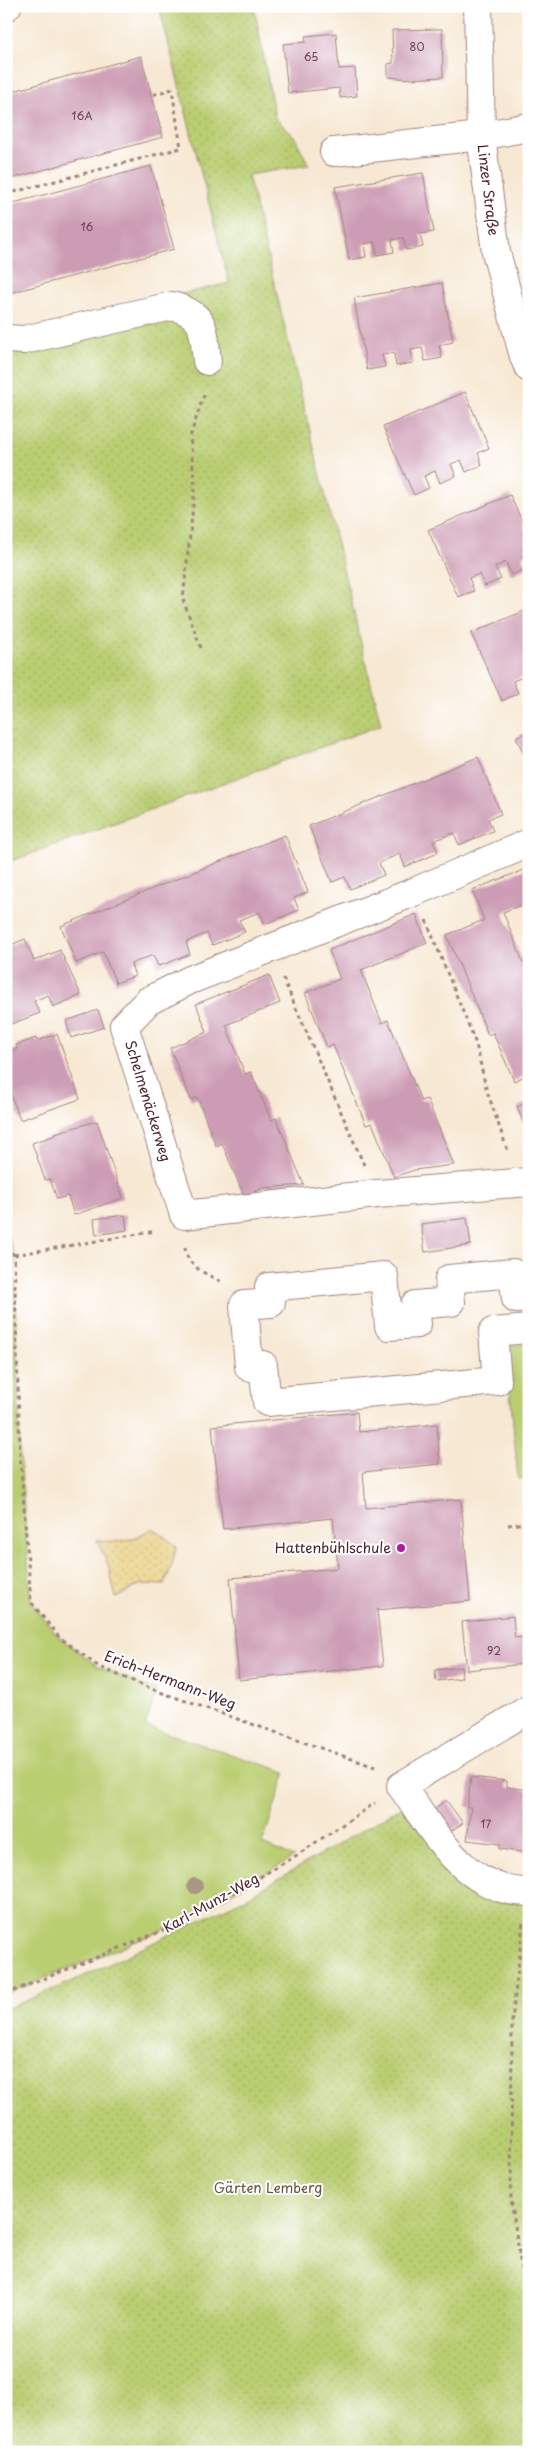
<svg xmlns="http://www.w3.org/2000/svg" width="535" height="2458" font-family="'Playpen Sans',sans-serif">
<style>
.green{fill:#b9cd71;stroke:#82764e}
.sand{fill:url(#sand-dots);stroke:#9c7c64}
.garden{fill:url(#garden-dots);stroke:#82764e}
.building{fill:#cc9bb4}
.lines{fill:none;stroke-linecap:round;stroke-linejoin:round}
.minor-casing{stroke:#a0847f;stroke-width:30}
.path{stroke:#a0847f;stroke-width:3;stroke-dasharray:4 4;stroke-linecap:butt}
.minor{stroke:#fff;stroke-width:28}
.tree{fill:#aa9682}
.poi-dot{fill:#b5179e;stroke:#fff;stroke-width:2}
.labels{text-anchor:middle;stroke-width:4;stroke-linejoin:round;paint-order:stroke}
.number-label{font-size:11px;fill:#6a3e4d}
.street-label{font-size:14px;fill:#4a1f2b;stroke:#fff}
.poi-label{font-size:14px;fill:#4a1f2b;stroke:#fff;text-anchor:end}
.park-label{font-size:14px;fill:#6b5340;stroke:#fff}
</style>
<defs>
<pattern id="sand-dots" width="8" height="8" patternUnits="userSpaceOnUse" patternTransform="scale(1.25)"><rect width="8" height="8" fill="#eeda9e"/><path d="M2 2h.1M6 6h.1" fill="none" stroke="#cebb88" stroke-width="1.8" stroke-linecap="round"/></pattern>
<pattern id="garden-dots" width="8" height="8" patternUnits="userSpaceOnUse" patternTransform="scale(1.25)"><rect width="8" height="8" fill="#b9cd71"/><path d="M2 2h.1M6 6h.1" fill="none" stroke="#a1b062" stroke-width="1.8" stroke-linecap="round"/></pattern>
</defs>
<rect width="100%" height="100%" fill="#fff"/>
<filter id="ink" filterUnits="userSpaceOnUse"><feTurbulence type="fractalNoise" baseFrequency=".02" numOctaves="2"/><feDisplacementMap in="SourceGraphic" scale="10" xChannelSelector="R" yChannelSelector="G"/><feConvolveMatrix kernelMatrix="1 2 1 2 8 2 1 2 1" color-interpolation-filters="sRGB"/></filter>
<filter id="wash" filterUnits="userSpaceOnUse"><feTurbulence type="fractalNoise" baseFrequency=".0096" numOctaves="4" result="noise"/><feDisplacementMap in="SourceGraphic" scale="20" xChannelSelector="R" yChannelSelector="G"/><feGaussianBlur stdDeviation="1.12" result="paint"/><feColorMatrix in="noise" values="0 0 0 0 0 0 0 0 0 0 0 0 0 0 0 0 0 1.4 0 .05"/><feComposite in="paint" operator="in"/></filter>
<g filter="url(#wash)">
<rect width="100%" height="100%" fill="#f7e8d3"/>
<g class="green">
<polygon points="6,1230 14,1255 20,1454 31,1602 59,1637 99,1667 157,1691 145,1726 286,1772 262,1844 294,1857 179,1924 6,1994"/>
<polygon points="529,1344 529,1478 518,1479 506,1346"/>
</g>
<path class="sand" d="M153,1528L176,1546L172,1565L164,1585L141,1584L116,1598L109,1567L97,1540C122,1544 131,1541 153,1528Z"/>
<g class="garden">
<polygon points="159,6 254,6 275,118 294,136 309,165 248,175 381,725 6,863 6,333 17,333 229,283"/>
<polygon points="403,1806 466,1882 498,1902 529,1902 529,2452 6,2452 6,2009 82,1977 244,1899"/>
</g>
<g id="blocks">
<g class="building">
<polygon points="442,29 443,77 411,79 388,77 388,64 393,63 392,30"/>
<polygon points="336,33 339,69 355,68 357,96 340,98 339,88 288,93 283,44 306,42 305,36"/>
<polygon points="141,56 163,137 6,180 6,93"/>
<polygon points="151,166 174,249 6,294 6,205"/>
<polygon points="423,173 434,232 420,234 423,247 406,250 403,238 392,240 394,252 377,255 375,242 364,244 366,257 349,260 335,187"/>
<polygon points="442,283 453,342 439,345 442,358 425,361 422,348 411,350 413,363 396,366 394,353 382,355 385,367 367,370 354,298"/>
<polygon points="465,392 489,448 478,453 482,465 466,472 461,460 451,464 456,476 440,483 435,471 424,476 429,488 414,495 383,427"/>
<polygon points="510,495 529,537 529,553 522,556 527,568 511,575 506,562 495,567 501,579 485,586 479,574 469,578 474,591 458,597 428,530"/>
<polygon points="529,609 529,689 523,677 513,681 518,693 502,701 471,633"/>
<polygon points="529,731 529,766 516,737"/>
<polygon points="478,757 501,814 488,819 493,831 459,845 454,833 443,837 433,841 438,853 405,867 400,854 390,858 379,863 384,875 350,889 345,877 332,882 309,826"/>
<polygon points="285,835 308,892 294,898 299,910 265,924 260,912 239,920 245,932 218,943 212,945 207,933 186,942 190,954 165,964 158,966 153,955 131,964 135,976 116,983 103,952 76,963 61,926"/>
<polygon points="529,868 529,902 503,912 529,977 529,1074 514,1081 493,1033 488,1035 447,935 484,920 472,890"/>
<polygon points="416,914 427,943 361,970 382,1023 388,1020 421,1101 427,1099 454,1165 414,1170 394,1177 372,1123 366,1125 333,1045 327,1047 305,993 340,979 329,950"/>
<polygon points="25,939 34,961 60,950 81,995 53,1007 48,995 34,1001 40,1013 6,1026 6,947"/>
<polygon points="269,975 280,1003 226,1025 245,1074 251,1072 271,1120 276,1118 304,1185 264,1188 244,1196 222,1143 216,1146 197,1097 191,1100 170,1048 207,1032 196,1004"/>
<polygon points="98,1010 104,1027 71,1038 66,1021"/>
<polygon points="57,1034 80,1099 20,1120 6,1081 6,1052 17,1049 16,1045 25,1042 36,1038 37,1041"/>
<polygon points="529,1102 529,1136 517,1107"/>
<polygon points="97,1121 123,1198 74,1215 68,1196 57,1199 50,1179 45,1180 32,1143 56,1135 55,1133"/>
<polygon points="125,1215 127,1230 96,1235 94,1219"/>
<polygon points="467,1218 471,1245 425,1252 421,1224"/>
<polygon points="357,1412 359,1432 437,1424 440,1464 363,1472 366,1508 461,1499 470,1601 377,1610 383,1666 239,1680 230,1578 338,1568 333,1518 223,1529 212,1426"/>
<polygon points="513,1616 515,1638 522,1637 525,1664 467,1670 462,1622"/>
<polygon points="461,1667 462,1678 436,1681 435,1670"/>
<polygon points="471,1777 507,1781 507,1787 529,1790 529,1853 499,1849 500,1844 467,1840 471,1807 467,1807"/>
<polygon points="446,1800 463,1823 451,1831 434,1809"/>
</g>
</g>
</g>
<g filter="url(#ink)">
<use href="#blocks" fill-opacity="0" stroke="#a0847f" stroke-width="1"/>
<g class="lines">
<defs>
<g id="minor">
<polyline points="478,6 481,136 496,252 524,357 529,368"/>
<polyline points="6,7 7,6"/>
<polyline points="334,152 481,136 529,127"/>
<path d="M6,339L24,340L172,306C207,315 203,330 207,361"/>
<polyline points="529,843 414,892 190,980 148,1001 124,1026 184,1215 377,1194 529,1182"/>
<polyline points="529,1298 516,1299 513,1273 449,1279 451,1302 415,1305 417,1324 389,1326 384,1276 269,1287 271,1303 244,1305 249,1367 263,1365 267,1402 497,1381 493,1332 529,1329"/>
<path d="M529,1709L401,1786C434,1831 465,1893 529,1892"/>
</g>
</defs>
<use href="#minor" class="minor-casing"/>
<g class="path">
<polyline points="6,194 181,148 172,89 152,95"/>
<polyline points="201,648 183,600 195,487 190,437 205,392"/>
<polyline points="426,920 476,1044 486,1088 508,1152"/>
<polyline points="283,978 364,1165"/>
<polyline points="6,1247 14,1255 20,1454 31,1602 59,1637 99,1667 157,1691 375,1767"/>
<path d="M185,1247C186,1267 207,1274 222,1282"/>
<polyline points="14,1255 156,1231"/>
<polyline points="508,1525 529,1523"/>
<polyline points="523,1923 512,2021 511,2199 529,2320"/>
<polyline points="6,1994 179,1924 294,1857 375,1803"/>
</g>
<use href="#minor" class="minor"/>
</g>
<circle class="tree" cx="195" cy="1886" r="8"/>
</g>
<circle class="poi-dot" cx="401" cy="1548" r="5"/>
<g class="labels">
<g class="number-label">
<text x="417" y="51">80</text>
<text x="311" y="61">65</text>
<text x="82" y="120">16A</text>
<text x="87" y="231">16</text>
<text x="494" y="1655">92</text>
<text x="486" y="1828">17</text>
</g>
<g class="street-label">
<text transform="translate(488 190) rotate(83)" y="5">Linzer Straße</text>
<text transform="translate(148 1101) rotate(73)" y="5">Schelmenäckerweg</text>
<text transform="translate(170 1680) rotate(21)" y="5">Erich-Hermann-Weg</text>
<text transform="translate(211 1903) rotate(-29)" y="5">Karl-Munz-Weg</text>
</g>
<g class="poi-label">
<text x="391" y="1553">Hattenbühlschule</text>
</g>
<g class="park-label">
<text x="268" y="2193">Gärten Lemberg</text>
</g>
</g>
<rect width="535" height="2458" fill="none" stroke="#fff" stroke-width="25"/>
</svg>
